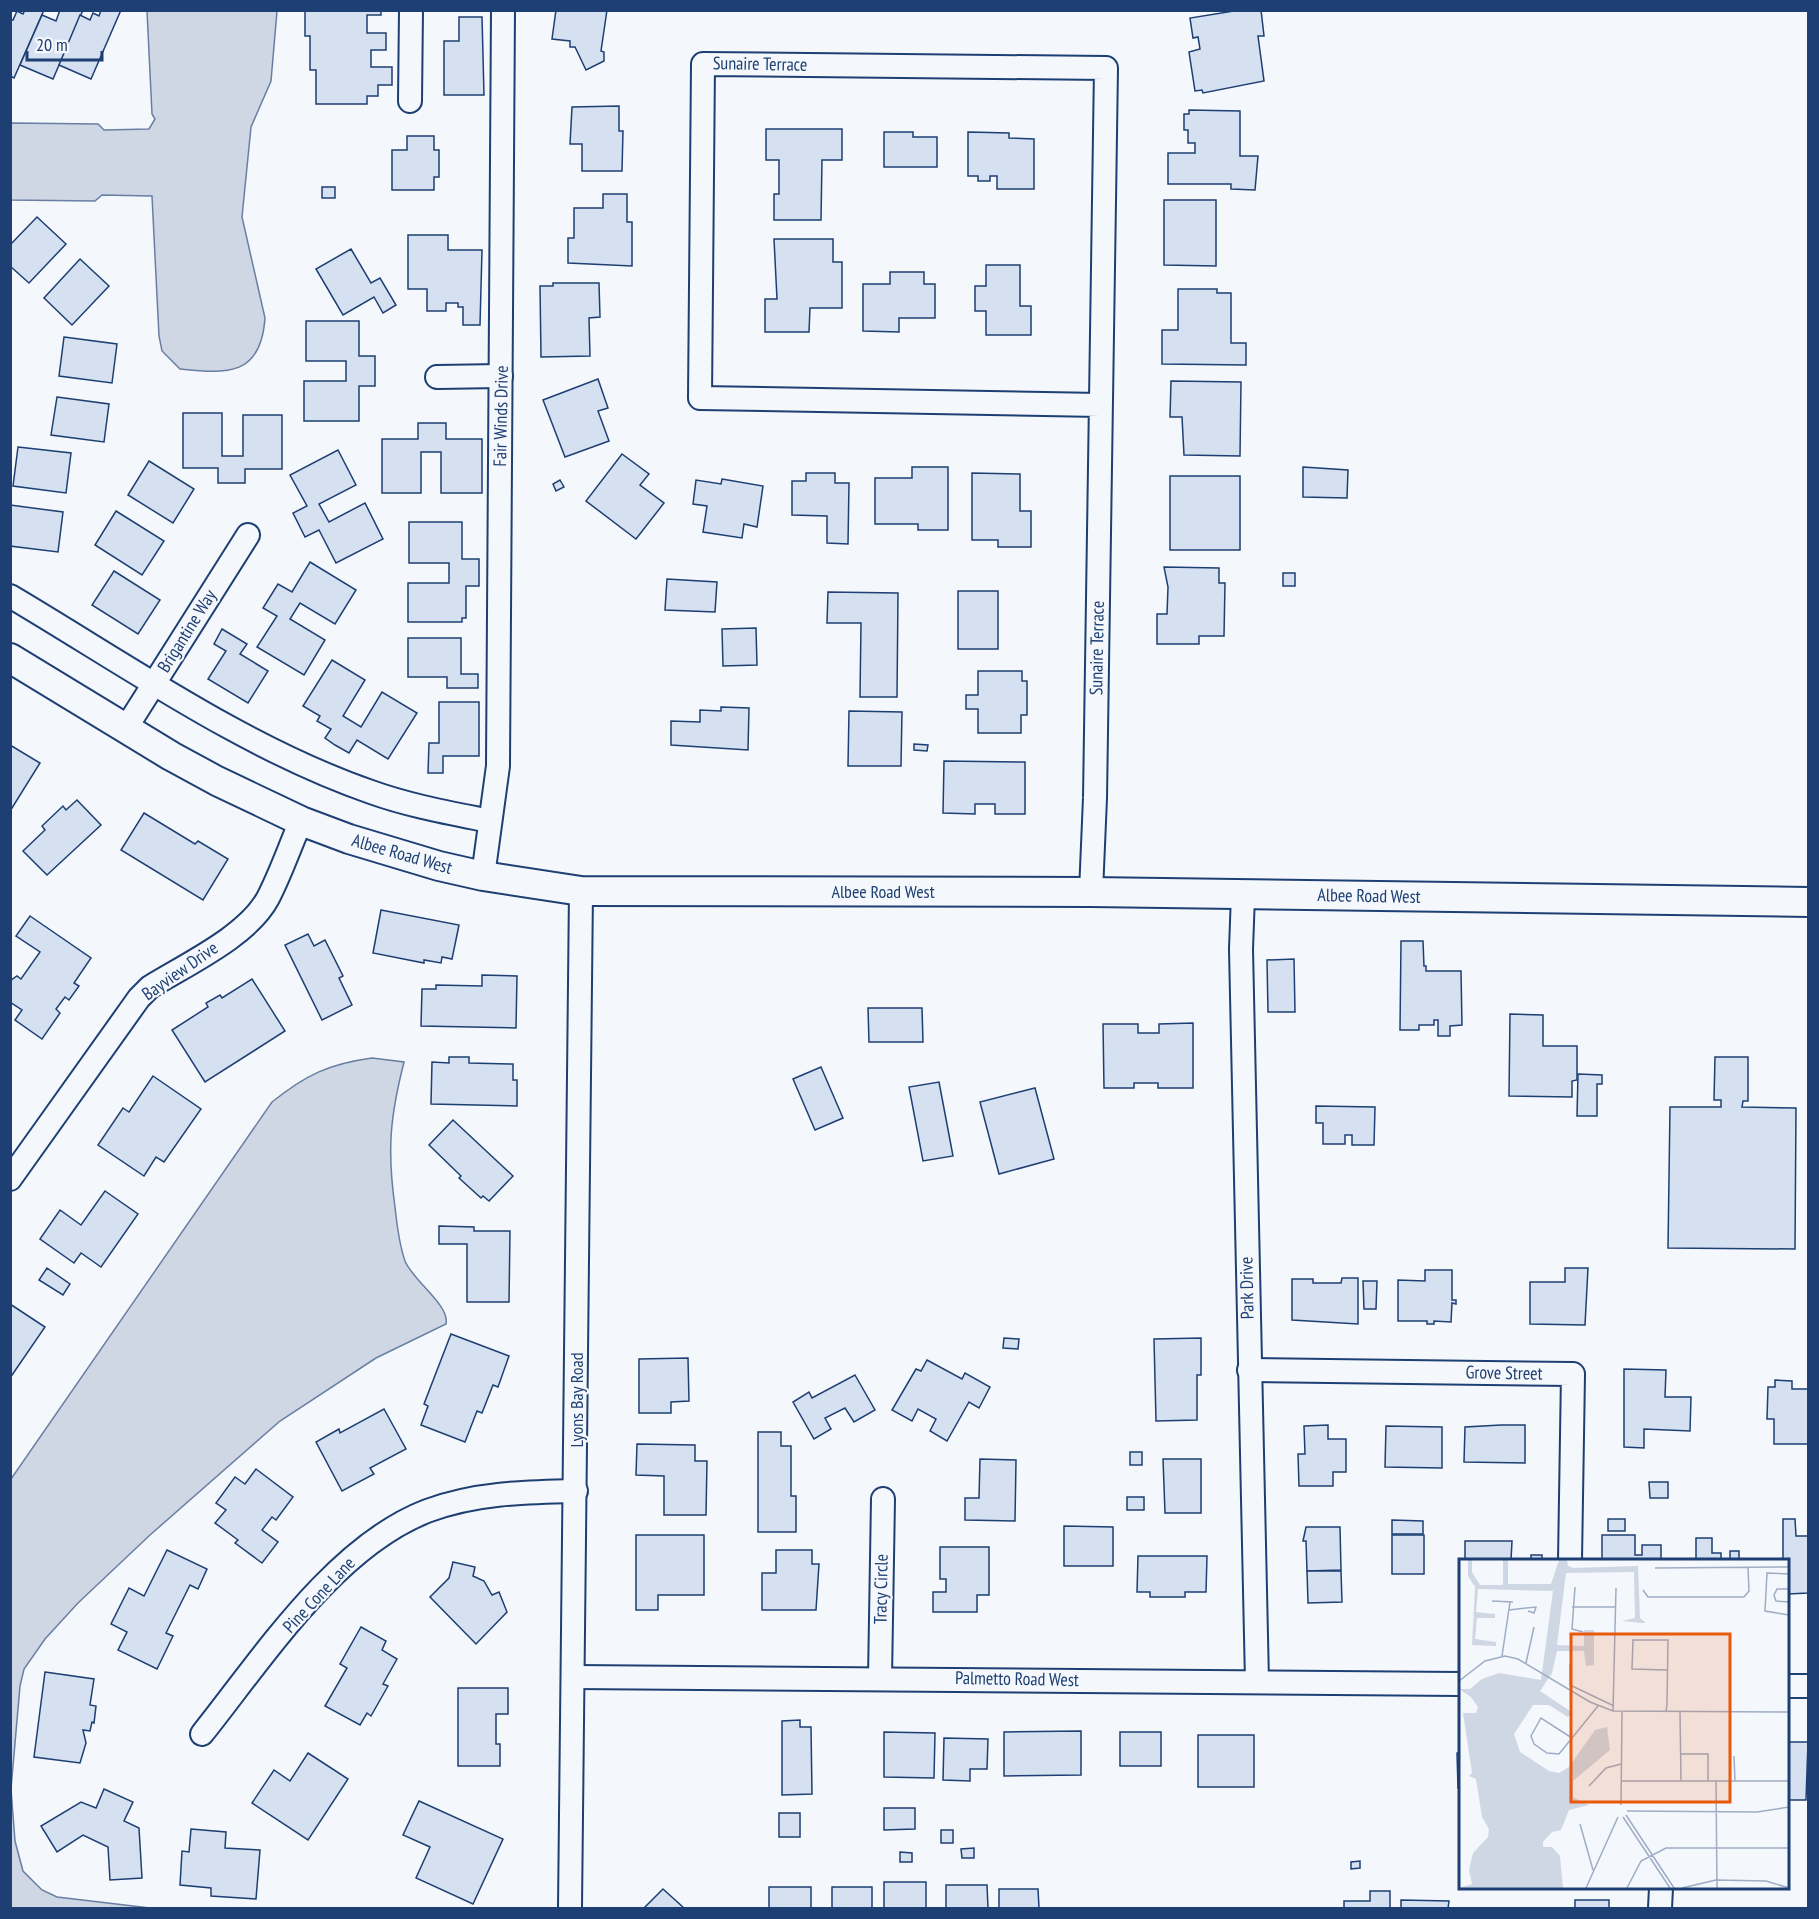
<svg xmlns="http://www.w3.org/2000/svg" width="1819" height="1919" font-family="'PT Sans Narrow',sans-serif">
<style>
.water{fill:#cfd7e4;stroke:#687fa3;stroke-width:1.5}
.building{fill:#d5e0f0;stroke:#1d3f73;stroke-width:1.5}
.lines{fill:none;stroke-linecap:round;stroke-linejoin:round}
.minor-casing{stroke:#1d3f73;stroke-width:26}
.tertiary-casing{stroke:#1d3f73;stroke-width:32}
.minor{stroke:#f4f7fb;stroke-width:22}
.tertiary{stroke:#f4f7fb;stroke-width:28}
.labels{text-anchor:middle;stroke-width:4.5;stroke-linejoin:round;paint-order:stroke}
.street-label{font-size:18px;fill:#1d3f73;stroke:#f4f7fb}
.inset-road{fill:none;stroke:#9eadc5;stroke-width:1.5}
.view{fill:#e8590c;fill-opacity:0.15;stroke:#e8590c;stroke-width:3}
.inset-edge{fill:none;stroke:#1d3f73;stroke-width:3}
</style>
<rect width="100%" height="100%" fill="#f4f7fb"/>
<g class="water">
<path d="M147,11H277L271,81L251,127L242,217L265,318C261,376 228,374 180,369L162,351L159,336L152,196L102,195L95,201L11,200V123L98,124L104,130L149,129L155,119L152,114Z"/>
<path d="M372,1058L404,1062C390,1117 387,1150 395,1207C397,1226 399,1244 405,1261C413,1281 450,1305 446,1324L376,1358L280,1421L150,1535L78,1603L45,1639L24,1669L20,1686L11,1789L15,1841L23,1871L42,1890L57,1897L150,1908H11V1479L272,1102C306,1075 328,1064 372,1058Z"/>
</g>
<g class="building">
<polygon points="25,10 44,10 14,78 10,76 10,19 13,20 17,11 23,14"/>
<polygon points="60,10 83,10 53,79 20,65 42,15 56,21"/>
<polygon points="101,10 121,10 91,79 59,65 80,15 90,20 93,13 99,16"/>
<polygon points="305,10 381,10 381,15 367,15 367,33 386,33 386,50 371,50 371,67 392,67 392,85 378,85 378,96 367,96 367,104 316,104 316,70 310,70 310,36 305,36"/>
<polygon points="556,10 607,10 601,51 604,52 604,61 586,70 575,47 570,47 570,41 552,39"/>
<polygon points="1240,10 1261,10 1264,36 1258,36 1264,81 1203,93 1202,90 1195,91 1189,52 1200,49 1198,37 1193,38 1190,18"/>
<polygon points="459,17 482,17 484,95 444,95 444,41 459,41"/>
<polygon points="619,106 619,131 623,131 622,171 582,171 582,144 570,144 572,107"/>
<polygon points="1189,110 1240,111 1240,156 1258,156 1255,190 1231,189 1231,184 1168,184 1168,153 1195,153 1195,143 1188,143 1188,130 1184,130 1184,114 1189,114"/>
<polygon points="766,129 842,129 842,160 822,160 821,220 774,220 774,194 779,194 779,160 766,160"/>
<polygon points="884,132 913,132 913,137 937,137 937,167 884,167"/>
<polygon points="968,132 1009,133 1009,138 1034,139 1034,189 997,189 997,176 990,176 990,181 978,181 978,176 968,176"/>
<polygon points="407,136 434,136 434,150 439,150 439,177 434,177 434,190 392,190 392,150 407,150"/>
<rect x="322" y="187" width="13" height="11"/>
<polygon points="603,194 627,194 627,222 632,222 632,266 568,263 568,238 574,238 574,208 603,208"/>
<polygon points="1164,200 1216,200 1216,266 1164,265"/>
<polygon points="37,217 66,244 29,283 10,266 10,245"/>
<polygon points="408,235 448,235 448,250 482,250 480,325 463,325 463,307 458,307 458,303 446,303 446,311 427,311 427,289 408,289"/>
<polygon points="774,239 833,239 833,262 842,262 842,308 810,308 809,332 765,332 765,299 777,299"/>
<polygon points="351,249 371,283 380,278 396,305 383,313 374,297 343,315 316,269"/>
<polygon points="80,259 109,286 72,325 44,298"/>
<polygon points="986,265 1020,265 1020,306 1031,306 1031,335 986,335 986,311 975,311 975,286 986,286"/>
<polygon points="890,272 924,272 924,284 935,284 935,318 899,318 899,332 863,331 863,284 890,284"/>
<polygon points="553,283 599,283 600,317 589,318 590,356 541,357 540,286 553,286"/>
<polygon points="1178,289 1217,289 1217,293 1231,293 1231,343 1246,343 1246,365 1162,364 1162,330 1178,330"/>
<polygon points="306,321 359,321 359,356 375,356 375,386 359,386 359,421 304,421 304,381 346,381 346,361 306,361"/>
<polygon points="64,337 117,344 112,383 59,376"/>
<polygon points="598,379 608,408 598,411 609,441 565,457 543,400"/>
<polygon points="1171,381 1241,382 1240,456 1184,455 1182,417 1170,417"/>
<polygon points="57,397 109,404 104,442 51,435"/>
<polygon points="183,413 222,413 222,456 243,456 243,415 282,415 282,469 245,469 245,483 218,483 218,468 183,468"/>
<polygon points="418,423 446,423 446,439 482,439 482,493 441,493 441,452 421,452 421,493 382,493 382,439 418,439"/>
<polygon points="18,447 71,453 66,493 13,486"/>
<polygon points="338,450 356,485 319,504 329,522 365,503 383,539 336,563 319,530 305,537 293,513 307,506 290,475"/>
<polygon points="622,454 649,474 640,485 664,503 636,539 586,501"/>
<polygon points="149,461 194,489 173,523 128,495"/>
<polygon points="912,467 948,467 948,530 918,530 918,524 875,524 875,478 912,478"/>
<polygon points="1303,467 1348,470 1347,498 1303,497"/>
<polygon points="806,473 835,473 835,483 849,483 848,544 827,543 827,516 792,515 792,481 806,481"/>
<polygon points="972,473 1020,474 1020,511 1031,511 1031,547 998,547 998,540 972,540"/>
<rect x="1170" y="476" width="70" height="74"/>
<polygon points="722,479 763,486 757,527 744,524 742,538 703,532 707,506 693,504 696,480 721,484"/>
<polygon points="560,480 564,487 556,491 553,484"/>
<polygon points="10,505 63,512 58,552 10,546"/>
<polygon points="116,511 164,541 142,575 95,545"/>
<polygon points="409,522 462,522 462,559 479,559 479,586 466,586 466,618 462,618 462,622 408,622 408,583 449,583 449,563 409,563"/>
<polygon points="310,562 356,590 335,624 300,603 290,619 325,640 304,675 257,647 277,616 263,608 278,584 292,592"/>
<polygon points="1164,567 1219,568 1219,583 1225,583 1224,636 1199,636 1199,644 1157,644 1157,614 1167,614 1168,587"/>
<polygon points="114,571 160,600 138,634 92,605"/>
<rect x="1283" y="573" width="12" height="13"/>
<polygon points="667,579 717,582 715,612 665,610"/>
<rect x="958" y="591" width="40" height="58"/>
<polygon points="828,592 898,593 897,697 860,697 861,623 827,623"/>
<polygon points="756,628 757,665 723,666 722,629"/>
<polygon points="222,629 247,644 240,654 268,671 248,703 208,679 226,651 214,644"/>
<polygon points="408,638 461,638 461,674 478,674 478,688 447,688 447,677 408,677"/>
<polygon points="332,660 365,680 343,716 361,727 382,692 417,713 388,759 357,740 349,753 335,745 325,738 331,729 317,721 320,716 303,706"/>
<polygon points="978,671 1022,671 1022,681 1027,681 1027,715 1021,715 1021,733 978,733 978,709 966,709 966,695 978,695"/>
<polygon points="439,702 479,702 479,756 443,756 443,773 428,773 429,743 439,743"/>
<polygon points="721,707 749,708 748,750 671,745 671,721 700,722 700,710 721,711"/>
<polygon points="849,711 902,712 901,766 848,766"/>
<polygon points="914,744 928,745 927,751 914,750"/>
<polygon points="10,745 40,763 12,808 10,806"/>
<polygon points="944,761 1025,762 1025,814 995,814 995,804 975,804 975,814 943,813"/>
<polygon points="77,800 101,825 47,875 23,851 45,830 42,826 63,806 66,810"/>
<polygon points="144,813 195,844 198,841 228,859 203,900 121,850"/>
<polygon points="381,910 459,925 452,959 442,957 441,963 424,960 424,963 373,953"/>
<polygon points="30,916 91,958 74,983 79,986 69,1000 65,997 56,1009 60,1013 42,1039 15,1020 22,1010 10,1002 10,981 17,976 21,979 40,952 16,936"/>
<polygon points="308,934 314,946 325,940 343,976 339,978 352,1005 322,1020 285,945"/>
<polygon points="1401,941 1423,941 1424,966 1426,966 1426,971 1461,971 1462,1025 1450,1026 1450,1036 1438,1036 1438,1020 1434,1020 1434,1025 1419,1025 1419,1030 1400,1030"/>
<polygon points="1294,959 1295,1012 1268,1012 1267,960"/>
<polygon points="482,975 517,976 516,1028 421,1026 422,989 436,989 436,985 482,986"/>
<polygon points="252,979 285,1031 205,1082 172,1030 208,1007 206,1003 220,995 222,998"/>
<polygon points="868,1008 922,1008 923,1042 869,1042"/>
<polygon points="1510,1014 1543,1015 1543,1046 1577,1046 1577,1080 1572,1081 1572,1097 1509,1096"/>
<polygon points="1193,1023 1193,1088 1158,1088 1158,1083 1134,1083 1134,1088 1104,1088 1103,1024 1138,1024 1138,1033 1159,1033 1159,1024"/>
<polygon points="449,1057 469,1057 469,1063 513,1064 513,1080 517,1080 517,1106 431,1104 432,1062 449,1063"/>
<polygon points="1715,1057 1748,1057 1748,1101 1743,1101 1742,1107 1796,1108 1795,1249 1668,1248 1670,1107 1721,1107 1721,1100 1714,1100"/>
<polygon points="821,1067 843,1118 815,1130 793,1079"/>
<polygon points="1578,1074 1602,1075 1602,1084 1597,1084 1597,1116 1577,1116"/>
<polygon points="153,1076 201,1109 164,1162 156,1157 144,1176 98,1145 123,1108 129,1112"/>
<polygon points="939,1082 953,1156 923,1161 909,1087"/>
<polygon points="1035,1088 1054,1159 999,1174 980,1102"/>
<polygon points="1316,1106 1375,1107 1374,1145 1352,1145 1352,1135 1345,1135 1345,1144 1323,1144 1323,1123 1316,1123"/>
<polygon points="453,1120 513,1176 489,1201 483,1196 481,1198 459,1178 461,1176 429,1145"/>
<polygon points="105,1191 138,1214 101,1267 81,1253 74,1263 40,1239 60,1210 81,1225"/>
<polygon points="439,1226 474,1227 474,1231 510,1231 509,1302 467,1302 467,1244 439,1244"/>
<polygon points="47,1268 70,1284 63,1295 39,1280"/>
<polygon points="1565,1268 1588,1268 1585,1325 1530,1324 1530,1282 1565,1282"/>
<polygon points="1425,1270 1452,1270 1452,1300 1456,1300 1456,1304 1452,1303 1451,1322 1434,1321 1434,1324 1427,1324 1427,1321 1398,1321 1398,1280 1425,1281"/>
<polygon points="1342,1278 1358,1278 1358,1324 1292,1320 1292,1279 1313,1279 1313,1283 1341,1283"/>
<polygon points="1363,1281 1377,1281 1376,1309 1364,1309"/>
<polygon points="10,1304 45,1327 10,1378"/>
<polygon points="451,1334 509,1356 498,1387 493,1385 482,1413 477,1411 465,1442 421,1425 428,1406 424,1404"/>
<polygon points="1004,1338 1019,1339 1018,1349 1003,1348"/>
<polygon points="1201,1338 1201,1375 1197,1375 1197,1420 1156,1421 1154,1339"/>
<polygon points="688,1358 689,1401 671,1402 671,1413 639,1413 639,1359"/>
<polygon points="927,1360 962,1379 965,1373 990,1387 979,1408 969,1402 947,1441 930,1431 936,1419 918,1409 912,1421 892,1410 916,1369 921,1371"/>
<polygon points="1624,1369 1666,1370 1665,1397 1691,1397 1690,1431 1644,1429 1644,1448 1624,1447"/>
<polygon points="855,1375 875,1410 854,1422 845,1408 825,1418 831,1429 814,1439 793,1402 809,1392 812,1398"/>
<polygon points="1775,1380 1792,1381 1792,1389 1808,1389 1808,1444 1774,1444 1774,1419 1767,1419 1768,1387 1775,1387"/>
<polygon points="384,1409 406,1449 370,1468 374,1474 342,1491 316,1442 339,1429 340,1433"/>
<polygon points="1328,1425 1328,1439 1346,1439 1346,1472 1333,1472 1333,1486 1299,1486 1298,1454 1305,1454 1304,1426"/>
<polygon points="1501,1425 1525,1425 1525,1463 1464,1462 1465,1427"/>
<polygon points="1386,1426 1442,1427 1442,1468 1385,1467"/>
<polygon points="758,1432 781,1432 781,1446 791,1446 791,1496 796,1496 796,1532 758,1532"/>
<polygon points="637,1444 695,1445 695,1461 707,1461 706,1515 664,1515 664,1476 636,1475"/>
<rect x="1130" y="1452" width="12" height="13"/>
<polygon points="980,1459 1016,1460 1015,1521 965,1520 965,1498 979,1498"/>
<polygon points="1163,1459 1201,1459 1201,1513 1165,1513"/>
<polygon points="256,1469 293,1497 276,1520 272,1517 262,1530 278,1542 262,1563 235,1543 238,1540 215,1523 226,1510 216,1503 235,1477 245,1484"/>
<polygon points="1649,1482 1668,1482 1668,1498 1650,1498"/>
<rect x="1127" y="1497" width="17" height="13"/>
<rect x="1608" y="1519" width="17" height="12"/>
<polygon points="1783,1519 1795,1519 1796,1536 1808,1536 1808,1593 1788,1594 1788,1560 1783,1560"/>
<polygon points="1392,1520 1423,1521 1423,1534 1392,1534"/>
<polygon points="1064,1526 1113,1527 1113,1566 1064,1566"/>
<polygon points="1306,1527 1340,1527 1341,1570 1307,1571 1306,1541 1303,1541"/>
<polygon points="636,1535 704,1535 704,1595 658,1595 658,1610 636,1610"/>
<rect x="1392" y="1535" width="32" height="39"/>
<polygon points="1602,1535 1635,1535 1635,1555 1642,1555 1642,1545 1661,1545 1661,1560 1602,1560"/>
<polygon points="1696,1538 1712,1538 1712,1553 1721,1553 1721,1559 1730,1559 1730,1551 1739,1551 1739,1559 1750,1560 1696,1560"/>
<polygon points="1465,1541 1512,1541 1511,1560 1465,1560"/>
<polygon points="940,1547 989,1547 989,1595 977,1595 977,1612 933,1612 933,1592 946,1592 946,1579 940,1579"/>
<polygon points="167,1550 207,1569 198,1589 190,1585 166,1633 173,1636 157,1669 118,1650 127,1632 111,1624 129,1588 144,1596"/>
<polygon points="776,1550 812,1550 812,1564 819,1564 816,1610 762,1610 762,1573 776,1573"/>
<rect x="1531" y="1555" width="11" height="5"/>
<polygon points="1138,1556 1207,1556 1206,1592 1185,1592 1185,1597 1150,1597 1150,1592 1137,1592"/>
<polygon points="453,1562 475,1567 473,1576 484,1581 492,1595 499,1592 507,1612 476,1644 430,1597 449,1578"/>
<polygon points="1307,1571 1341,1571 1342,1602 1308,1603"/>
<polygon points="361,1627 386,1641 382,1650 397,1659 383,1684 388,1686 371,1716 367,1713 360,1725 325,1706 347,1668 340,1664"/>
<polygon points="45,1672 94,1679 90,1705 96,1706 94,1723 92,1722 90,1731 83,1730 86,1743 80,1763 34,1757"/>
<polygon points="458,1688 508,1688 508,1714 496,1714 496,1744 500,1744 500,1766 458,1766"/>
<polygon points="800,1720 800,1727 811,1727 812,1794 782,1795 782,1721"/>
<polygon points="1081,1731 1081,1775 1004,1776 1004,1732"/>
<polygon points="884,1732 935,1733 934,1778 884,1777"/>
<rect x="1120" y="1732" width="41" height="34"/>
<polygon points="1788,1734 1788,1742 1808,1742 1806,1800 1788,1800"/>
<rect x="1198" y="1735" width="56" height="52"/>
<polygon points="944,1738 988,1739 987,1769 970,1769 970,1781 943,1780"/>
<polygon points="1460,1752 1460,1788 1458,1788 1457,1753"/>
<polygon points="308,1753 348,1779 308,1840 252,1803 274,1770 290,1781"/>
<polygon points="104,1789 133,1802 124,1821 139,1828 142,1878 110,1880 108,1847 83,1835 57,1852 41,1826 81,1802 96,1808"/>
<polygon points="419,1801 503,1839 473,1904 416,1878 430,1847 403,1835"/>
<polygon points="884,1808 915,1808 915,1829 884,1830"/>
<rect x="779" y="1813" width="21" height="24"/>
<polygon points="191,1829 226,1832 225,1848 260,1850 256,1899 211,1896 211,1888 180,1885 182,1851 189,1852"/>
<rect x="941" y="1830" width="12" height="13"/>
<polygon points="974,1848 974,1858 962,1858 961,1849"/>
<polygon points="900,1852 912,1853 912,1862 900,1862"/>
<polygon points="1360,1861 1360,1868 1351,1869 1351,1862"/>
<rect x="884" y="1882" width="42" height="26"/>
<polygon points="946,1885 987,1885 988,1908 946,1908"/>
<rect x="769" y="1887" width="42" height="21"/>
<rect x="832" y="1887" width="40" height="21"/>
<polygon points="663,1889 684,1908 644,1908"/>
<polygon points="999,1889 1038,1889 1039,1908 999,1908"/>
<polygon points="1370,1891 1390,1891 1390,1908 1344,1908 1344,1901 1370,1901"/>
<polygon points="1401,1900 1449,1901 1448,1908 1401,1908"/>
<rect x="1575" y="1900" width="34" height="8"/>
</g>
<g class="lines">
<defs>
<g id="minor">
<polyline points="410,101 411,10"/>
<polyline points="437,377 501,376"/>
<path d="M10,596C125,664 244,748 371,792C410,806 450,813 490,821"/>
<polyline points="126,728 248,535"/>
<polyline points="483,876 498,766 503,10"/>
<polyline points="1091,892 1095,798 1106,68 703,64 700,398 1100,405"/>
<polyline points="1243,895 1241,949 1257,1682"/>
<path d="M10,1179L139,998L150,987C187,964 248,936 268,898C281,873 290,846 301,821"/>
<polyline points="1249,1370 1573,1374 1570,1560"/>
<polyline points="574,1677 1460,1684"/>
<polyline points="880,1678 883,1499"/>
<polyline points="1788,1686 1808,1686"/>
<path d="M202,1734C262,1659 334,1547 427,1511C475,1493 525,1492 576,1491"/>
<polyline points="570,1908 581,891"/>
<polyline points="1660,1908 1661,1888"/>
</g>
<polyline id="tertiary" points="10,658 171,756 217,781 301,821 349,839 439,866 483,876 581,891 1091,892 1808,902"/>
</defs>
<use href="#minor" class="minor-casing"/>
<use href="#tertiary" class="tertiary-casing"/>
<use href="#minor" class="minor"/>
<use href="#tertiary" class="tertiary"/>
</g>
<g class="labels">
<g class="street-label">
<text transform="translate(760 64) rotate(1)" y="6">Sunaire Terrace</text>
<text transform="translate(501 416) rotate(-89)" y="6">Fair Winds Drive</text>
<text transform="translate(187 631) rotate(-58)" y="6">Brigantine Way</text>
<text transform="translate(1097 648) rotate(-89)" y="6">Sunaire Terrace</text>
<text transform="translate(402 854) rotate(16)" y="6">Albee Road West</text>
<text x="883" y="898">Albee Road West</text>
<text transform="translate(1369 896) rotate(1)" y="6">Albee Road West</text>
<text transform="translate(180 971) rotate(-35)" y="6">Bayview Drive</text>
<text transform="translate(1247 1288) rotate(-91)" y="6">Park Drive</text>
<text transform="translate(1504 1373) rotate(1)" y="6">Grove Street</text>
<text transform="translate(577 1400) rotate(-90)" y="6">Lyons Bay Road</text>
<text transform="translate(881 1589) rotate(-89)" y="6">Tracy Circle</text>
<text transform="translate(319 1595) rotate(-47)" y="6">Pine Cone Lane</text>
<text transform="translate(1017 1679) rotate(1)" y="6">Palmetto Road West</text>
</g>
</g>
<g transform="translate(1459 1559)">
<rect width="330" height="330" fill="#f4f7fb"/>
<path d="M9,1H13V13L21,26H44V1H49V25H92L100,1H108L109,7L114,9L179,7L181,59L187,64H183L163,62L176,59L175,13L107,14L98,86L125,87V71H135V106L127,107L125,92H98L93,114L81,132L114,154L109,158L90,146H74L55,175L61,193L90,212L100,214L110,208L136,171L148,168L151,191L114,222V238L130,246L110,251L102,271L93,273L84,283V288H93L101,297L104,329H0L13,325L10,311L14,294L29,278L30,270L23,258L17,220L10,217L13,214L4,154H17L19,148L12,138L0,130H11L23,120L40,114L82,121L94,32L19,30L17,53L36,55V59H18L16,80L37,83V87L13,86L16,28L9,17Z" fill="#cfd7e4"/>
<path class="inset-road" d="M196,9L330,8M330,15L308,14L306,52L330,56M116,28L113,70L124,73M330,30H318L315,36L317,42L330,43M184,31L189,38H285L290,32L289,8M33,42L54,43M113,48H156M50,51L77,48L75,54L69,52M43,97L51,43M67,104L75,68M111,105V126L155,147M0,122L26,102L46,97L59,100L131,143L154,152L330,153M154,152L157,29M207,153L208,145L209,81H174L173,110L208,111M221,153L222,222M113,179L82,159L72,177L75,185L88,194L100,195L139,147M221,195H249V222M275,197L276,222M162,222H330M257,222L258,329M130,227L147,209L162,205M162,246L163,153M168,252L298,253L330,248M167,256L215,329M164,258L211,329M121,265L134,311M127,329L159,258M168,329L182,302L207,289H330M223,329L257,321L307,322L330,329"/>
<path class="view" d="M112,75H271V243H112Z"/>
<rect width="330" height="330" class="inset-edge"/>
</g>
<rect width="1819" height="1919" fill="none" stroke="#1d3f73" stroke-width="24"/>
<path d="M27 51v9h75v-9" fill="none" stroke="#1d3f73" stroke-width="3"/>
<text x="36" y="51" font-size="18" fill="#1d3f73" stroke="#f4f7fb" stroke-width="4.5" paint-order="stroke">20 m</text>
</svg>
